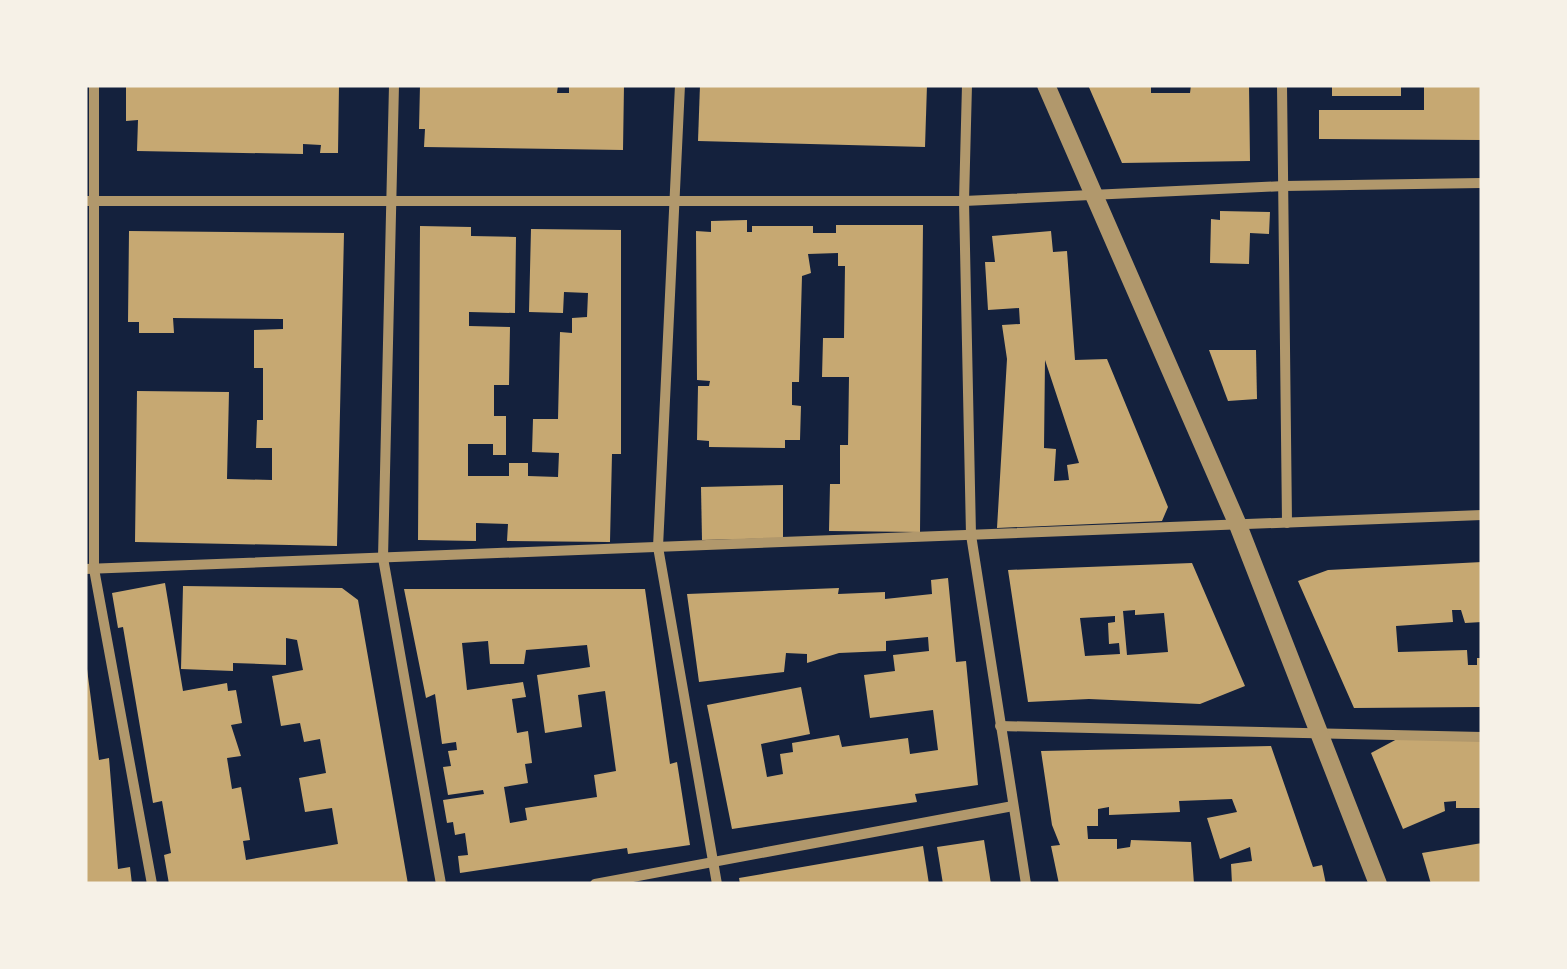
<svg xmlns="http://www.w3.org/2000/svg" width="1567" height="969" font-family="Arial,sans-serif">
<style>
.building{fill:#c6a872;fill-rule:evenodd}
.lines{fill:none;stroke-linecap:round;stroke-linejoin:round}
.minor{stroke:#b1986c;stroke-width:10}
.tertiary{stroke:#b1986c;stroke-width:18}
</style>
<rect width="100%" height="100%" fill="#14213d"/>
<g class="building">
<polygon points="126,85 339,85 338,153 320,153 321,145 303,144 303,154 137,151 138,120 126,121"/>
<polygon points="420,85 558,85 557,93 569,93 569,85 624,85 623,150 424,147 425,129 419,129"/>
<polygon points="700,85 927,85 925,147 698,141"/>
<polygon points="1088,85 1151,85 1151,93 1190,93 1191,85 1249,85 1250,161 1122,163"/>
<rect x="1332" y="85" width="69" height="11"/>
<polygon points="1424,85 1482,85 1482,140 1319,139 1319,110 1424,110"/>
<polygon points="1220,211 1270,212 1269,234 1250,233 1249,264 1210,263 1211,219 1220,220"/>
<polygon points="747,220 747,232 752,232 752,226 813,226 813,233 836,233 836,225 923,225 920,532 829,531 830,484 840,484 840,445 848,445 849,377 822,377 823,338 844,338 845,266 838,266 838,253 808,254 811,273 802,276 799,382 792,382 792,405 801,406 800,440 785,440 785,448 709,447 709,441 697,440 698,386 709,386 710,381 697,380 696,231 711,232 711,221"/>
<polygon points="420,226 471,227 471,236 516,237 515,313 469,312 469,326 510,327 509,385 494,385 494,416 506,416 506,455 493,455 493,444 468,444 468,476 509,476 509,463 528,463 528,476 558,477 559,453 532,452 533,419 558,419 560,332 572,333 572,318 587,317 588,293 564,292 563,313 529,312 531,229 621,230 621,454 612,454 610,542 507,541 508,524 476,523 476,541 418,540"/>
<polygon points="129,231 344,233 337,546 135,542 137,391 229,392 227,479 272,480 272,448 256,448 257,420 263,420 263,368 254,368 254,330 283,329 283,319 173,318 174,333 139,333 139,322 128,322"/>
<path d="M1051,231L1053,252L1067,251L1075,360L1107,359L1168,507L1162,521L997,528L1007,359L1002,325L1020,324L1019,308L988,310L985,262H995L992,236ZM1045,360L1079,463L1067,465L1069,480L1054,481L1056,449L1044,448Z"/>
<polygon points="1209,350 1256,350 1257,399 1228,401"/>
<polygon points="783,485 783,538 702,540 701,487"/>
<polygon points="1482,562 1482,622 1465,623 1461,610 1452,610 1453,622 1396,626 1398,652 1467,650 1468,665 1477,665 1477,658 1482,658 1482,707 1354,708 1298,581 1328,570"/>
<path d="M1192,563L1245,686L1200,704L1089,699L1028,702L1008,570ZM1135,610V615L1164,613L1168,652L1127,655L1123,611ZM1115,616V622L1108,623L1109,644L1119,643L1120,654L1085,656L1080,618Z"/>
<polygon points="948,578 956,662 966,661 978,785 915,794 917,802 732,829 707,705 801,687 810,734 761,744 767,777 783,774 780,754 793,752 792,743 839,735 842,747 908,738 910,754 938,750 933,710 870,718 864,675 895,671 893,655 929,651 928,637 886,641 886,651 839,653 807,663 807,654 786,653 784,672 699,682 687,594 839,588 838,594 885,592 885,599 932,594 931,580"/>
<polygon points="165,583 183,691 227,683 228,691 236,690 242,723 231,725 241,756 227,758 232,789 241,787 250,840 243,841 246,860 338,844 332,808 305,812 299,778 326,773 320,739 304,742 300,723 281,726 272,676 303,670 297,640 286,638 286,665 233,663 233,671 181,669 183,586 342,588 358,600 408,884 169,884 164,855 171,853 162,801 153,803 123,627 118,628 112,593"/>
<path d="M404,589H645L670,764L677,762L690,845L628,854L627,848L460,873L458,856L468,855L465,833L455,835L453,822L447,823L443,800L484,794L483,790L448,795L443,767L451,766L448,751L457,750L456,742L442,744L435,694L426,698ZM488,641L490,664H524L526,650L587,645L590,667L537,675L545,733L582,727L578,695L605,691L616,771L594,775L597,797L525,808L527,820L510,823L504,787L528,783L525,764L532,763L528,731L517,733L512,699L526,697L523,682L467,690L462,643Z"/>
<polygon points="87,669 99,760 109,758 118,869 130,867 132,884 85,884"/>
<polygon points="1399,738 1482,741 1482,808 1456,808 1456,801 1444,802 1445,811 1403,829 1371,753"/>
<polygon points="1271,746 1313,867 1322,865 1326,884 1232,884 1231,864 1252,861 1250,847 1220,859 1207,818 1237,812 1232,799 1179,801 1180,812 1109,815 1109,807 1098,809 1098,826 1087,826 1088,839 1117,839 1117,849 1130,847 1131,840 1191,842 1194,884 1059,884 1051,846 1060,845 1052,825 1041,751"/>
<polygon points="984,840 991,884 943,884 937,847"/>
<polygon points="1482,843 1482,884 1431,884 1422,853"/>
<polygon points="923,846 929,884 740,884 739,878"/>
</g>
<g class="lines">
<g class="minor">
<polyline points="94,85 94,569 152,884"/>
<polyline points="394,85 383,558 441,884"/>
<polyline points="680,85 658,547 717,884"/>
<polyline points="967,85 964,201 971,535 1026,884"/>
<polyline points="1282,85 1287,523"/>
<polyline points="85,201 964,201 1284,186 1482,183"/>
<polyline points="85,569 1482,515"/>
<polyline points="1000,726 1482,737"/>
<polyline points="595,884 1013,806"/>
</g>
<polyline class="tertiary" points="1046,85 1238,525 1378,884"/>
</g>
<rect width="1567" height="969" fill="none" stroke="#f6f1e7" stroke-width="175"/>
</svg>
